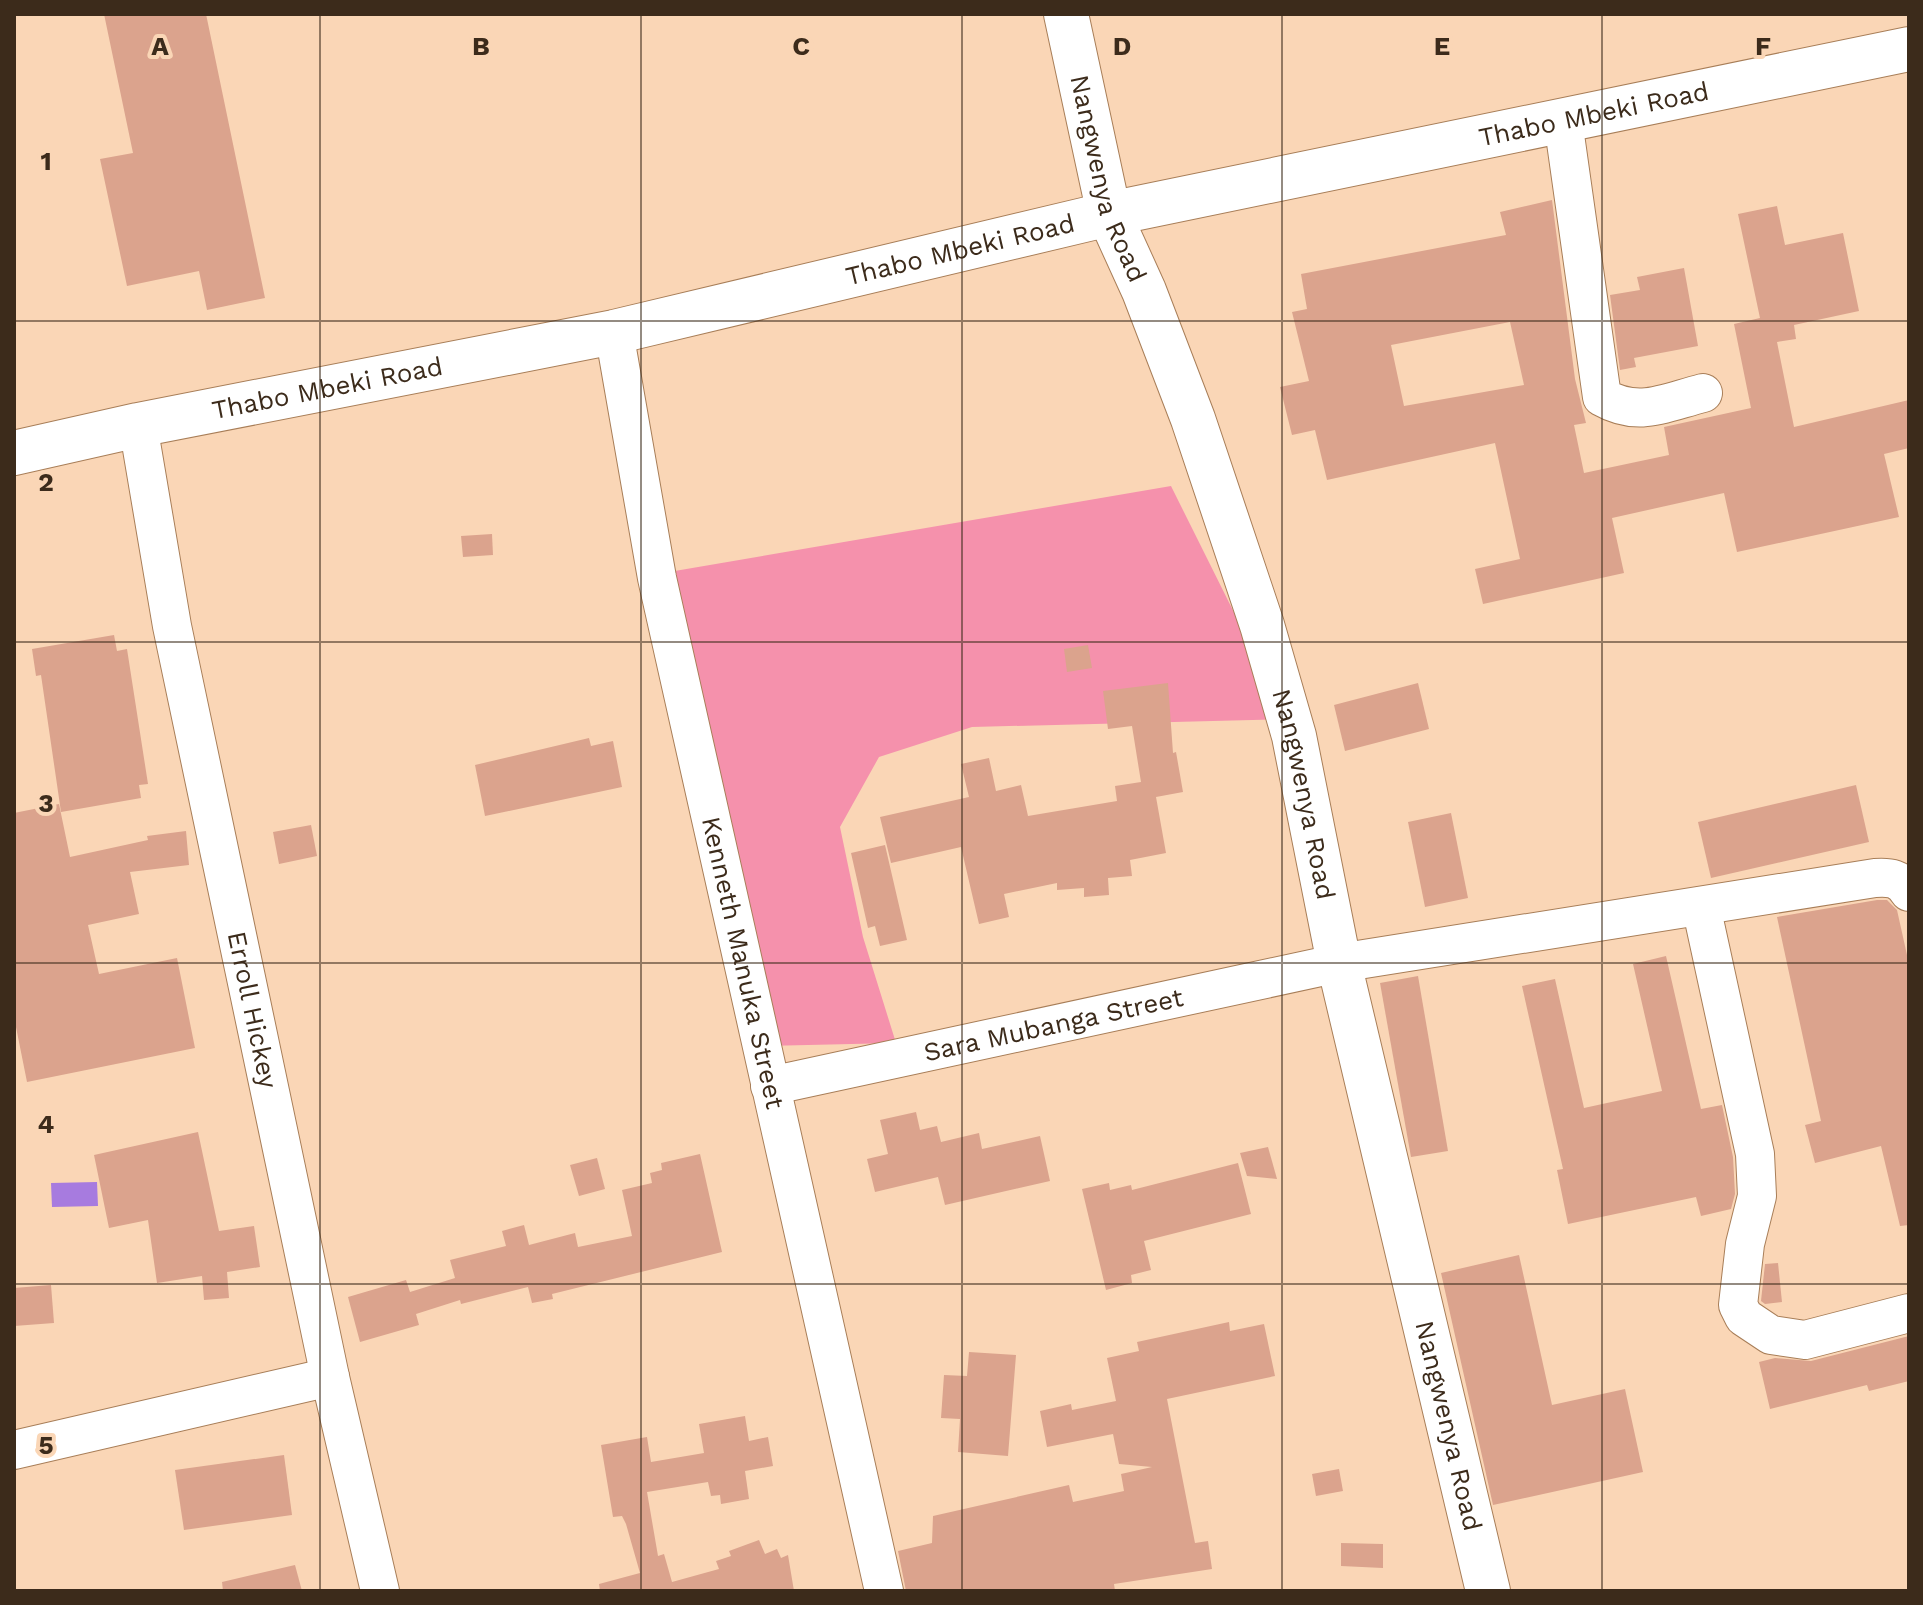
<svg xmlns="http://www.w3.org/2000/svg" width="1923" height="1605" font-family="'Work Sans',sans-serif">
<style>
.green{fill:#f591ac}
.water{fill:#a77bdf}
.building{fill:#dba38d;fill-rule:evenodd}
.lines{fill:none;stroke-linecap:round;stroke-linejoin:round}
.minor-casing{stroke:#a87e58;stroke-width:40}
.major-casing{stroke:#a87e58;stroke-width:46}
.minor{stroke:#fff;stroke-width:38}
.major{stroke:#fff;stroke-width:44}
.grid{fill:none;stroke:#3c2b1b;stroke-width:2;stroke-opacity:0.55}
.labels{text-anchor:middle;stroke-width:8;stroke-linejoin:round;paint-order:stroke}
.street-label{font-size:26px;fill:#3c2b1b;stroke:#fad6b6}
.grid-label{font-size:26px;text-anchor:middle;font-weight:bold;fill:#3c2b1b;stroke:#fad6b6;stroke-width:8;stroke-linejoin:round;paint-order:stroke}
</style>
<rect width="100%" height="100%" fill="#fad6b6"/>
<polygon class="green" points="1171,486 1287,719 972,727 879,757 840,827 863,937 896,1043 764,1046 663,573"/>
<polygon class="water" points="97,1182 98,1206 52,1207 51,1183"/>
<g class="building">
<polygon points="104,14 206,14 265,298 207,310 199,271 127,286 100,159 133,153"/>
<path d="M1552,200L1575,379L1586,423L1574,425L1584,473L1669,455L1664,427L1751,408L1734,324L1760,318L1738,214L1777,206L1785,245L1843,233L1859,311L1794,325L1796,339L1777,342L1794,427L1909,400V448L1884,454L1899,517L1737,552L1724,493L1612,518L1624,573L1483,604L1475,569L1520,559L1495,443L1327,480L1315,430L1292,435L1280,387L1309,381L1292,312L1307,309L1301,274L1506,235L1500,212ZM1510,322L1524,385L1404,406L1391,345Z"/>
<polygon points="1684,268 1698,346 1634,358 1636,367 1620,370 1610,295 1640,290 1637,277"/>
<polygon points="492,534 493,555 463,557 461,536"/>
<polygon points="114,635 117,651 127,649 148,784 139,785 141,798 61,812 41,675 36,676 32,649"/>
<polygon points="1088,645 1092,668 1067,672 1064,649"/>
<polygon points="1168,683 1173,753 1176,752 1183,792 1156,797 1166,853 1130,860 1132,876 1108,878 1109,895 1084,897 1084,888 1057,890 1057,883 1004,894 1009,917 979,924 961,847 891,863 880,817 969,797 961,764 989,758 996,791 1021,785 1028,816 1117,801 1115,786 1141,782 1132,726 1108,729 1103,691"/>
<polygon points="1418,683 1429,729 1345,751 1334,705"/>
<polygon points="589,738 591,746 613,741 622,787 485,816 475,765"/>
<polygon points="1856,785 1869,842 1711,878 1698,822"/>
<polygon points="59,804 70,857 148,840 147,836 186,831 189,865 130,872 139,914 88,925 99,974 177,958 195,1048 27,1082 14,1017 14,813"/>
<polygon points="1451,813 1468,898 1425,907 1408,822"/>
<polygon points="311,825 317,856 279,864 273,832"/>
<polygon points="885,845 907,940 880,946 875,926 868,928 851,853"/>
<polygon points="1877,900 1887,900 1897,910 1909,964 1909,1225 1900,1226 1881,1146 1815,1163 1805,1125 1821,1121 1777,917"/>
<polygon points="1666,956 1701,1109 1722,1105 1733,1157 1735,1194 1731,1209 1701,1216 1696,1197 1568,1224 1557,1170 1563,1169 1522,986 1555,979 1584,1108 1662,1091 1633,964"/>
<polygon points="1418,976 1448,1151 1411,1157 1380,983"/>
<polygon points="916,1112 920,1130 937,1126 941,1142 979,1133 982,1149 1040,1136 1050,1181 945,1205 938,1177 875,1192 867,1159 888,1154 880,1120"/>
<polygon points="198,1132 219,1231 254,1226 260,1267 227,1272 229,1298 204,1300 202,1276 157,1283 148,1220 109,1228 94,1155"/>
<polygon points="1268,1147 1277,1179 1247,1176 1240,1153"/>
<polygon points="700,1154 722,1252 552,1294 553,1299 532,1303 528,1287 461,1304 460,1300 416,1314 419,1325 360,1342 348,1297 406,1280 410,1292 455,1278 450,1260 506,1246 502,1231 524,1225 529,1245 575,1233 578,1247 632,1236 622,1190 652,1183 650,1173 662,1170 661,1163"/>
<polygon points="597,1158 605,1189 579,1196 570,1165"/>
<polygon points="1238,1163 1251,1214 1144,1241 1151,1270 1131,1275 1132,1283 1106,1290 1082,1189 1109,1183 1110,1190 1131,1185 1132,1190"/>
<polygon points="1519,1255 1552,1405 1625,1389 1643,1472 1493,1505 1441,1273"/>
<polygon points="1778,1263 1782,1302 1765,1304 1761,1301 1765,1264"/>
<polygon points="51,1285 54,1323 14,1326 14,1288"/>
<polygon points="1229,1322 1230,1331 1264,1324 1275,1376 1167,1399 1195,1543 1208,1541 1212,1569 1114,1584 1115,1591 906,1591 898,1551 932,1543 933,1516 1069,1485 1073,1502 1124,1491 1121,1474 1152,1467 1119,1464 1113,1434 1047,1447 1040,1411 1071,1404 1072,1410 1116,1401 1107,1358 1139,1351 1137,1342"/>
<polygon points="1909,1336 1909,1381 1869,1391 1867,1385 1770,1409 1759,1362 1775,1358 1811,1361"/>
<polygon points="969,1352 1016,1355 1008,1456 958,1452 960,1419 941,1418 944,1375 967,1376"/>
<polygon points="745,1416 749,1441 768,1437 773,1466 745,1471 749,1499 721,1504 720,1495 711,1496 708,1482 647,1492 658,1556 664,1554 672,1582 719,1569 716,1561 731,1556 729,1551 759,1540 765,1554 777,1549 781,1558 788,1555 794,1591 600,1591 599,1584 640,1573 626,1524 622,1516 613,1517 601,1445 647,1437 651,1462 704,1453 699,1424"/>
<polygon points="284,1455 292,1515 184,1530 175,1470"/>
<polygon points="1339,1469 1343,1491 1316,1496 1312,1474"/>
<polygon points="1341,1543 1383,1544 1383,1568 1341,1566"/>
<polygon points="295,1565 302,1591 223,1591 222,1582"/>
</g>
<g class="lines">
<defs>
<g id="minor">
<path d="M1563,121L1602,397C1639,418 1664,403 1703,393"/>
<path id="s1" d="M614,332L657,578L884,1591"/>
<path id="s2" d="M138,425L172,626L330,1377L380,1591"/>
<polyline points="1701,906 1755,1154 1757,1196 1745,1244 1738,1305 1744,1317 1771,1335 1805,1340 1909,1313"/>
<path id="s3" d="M770,1086L1339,963L1875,878C1890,877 1900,878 1909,892"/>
<polyline points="14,1450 330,1377"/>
</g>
<g id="major">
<path id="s4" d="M1066,14L1109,214L1144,291L1193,419L1262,625L1294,736L1339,963L1488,1591"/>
<path id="s5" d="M14,453L138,425L614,332L1109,214L1909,49"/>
</g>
</defs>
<use href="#minor" class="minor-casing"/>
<use href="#major" class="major-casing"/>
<use href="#minor" class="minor"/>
<use href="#major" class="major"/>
</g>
<path class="grid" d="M320,14V1591M641,14V1591M962,14V1591M1282,14V1591M1602,14V1591M14,321H1909M14,642H1909M14,963H1909M14,1284H1909"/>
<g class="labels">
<g class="street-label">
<text dy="9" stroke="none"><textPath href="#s5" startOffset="1616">Thabo Mbeki Road</textPath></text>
<text dy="9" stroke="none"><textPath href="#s4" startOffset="170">Nangwenya Road</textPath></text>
<text dy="9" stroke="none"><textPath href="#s5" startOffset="968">Thabo Mbeki Road</textPath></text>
<text dy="9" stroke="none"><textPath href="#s5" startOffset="320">Thabo Mbeki Road</textPath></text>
<text dy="9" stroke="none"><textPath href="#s4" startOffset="818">Nangwenya Road</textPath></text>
<text dy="9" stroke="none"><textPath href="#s1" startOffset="644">Kenneth Manuka Street</textPath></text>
<text dy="9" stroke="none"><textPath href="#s2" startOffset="596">Erroll Hickey</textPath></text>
<text dy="9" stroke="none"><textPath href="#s3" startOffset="290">Sara Mubanga Street</textPath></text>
<text dy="9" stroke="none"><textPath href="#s4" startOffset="1466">Nangwenya Road</textPath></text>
</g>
</g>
<g class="grid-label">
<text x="160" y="55">A</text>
<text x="481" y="55">B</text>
<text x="801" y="55">C</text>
<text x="1122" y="55">D</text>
<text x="1442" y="55">E</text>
<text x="1763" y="55">F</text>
<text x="46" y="170">1</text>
<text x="46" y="491">2</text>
<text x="46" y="812">3</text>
<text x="46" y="1133">4</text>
<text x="46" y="1454">5</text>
</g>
<rect width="1923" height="1605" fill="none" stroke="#3c2b1b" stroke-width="32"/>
</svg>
